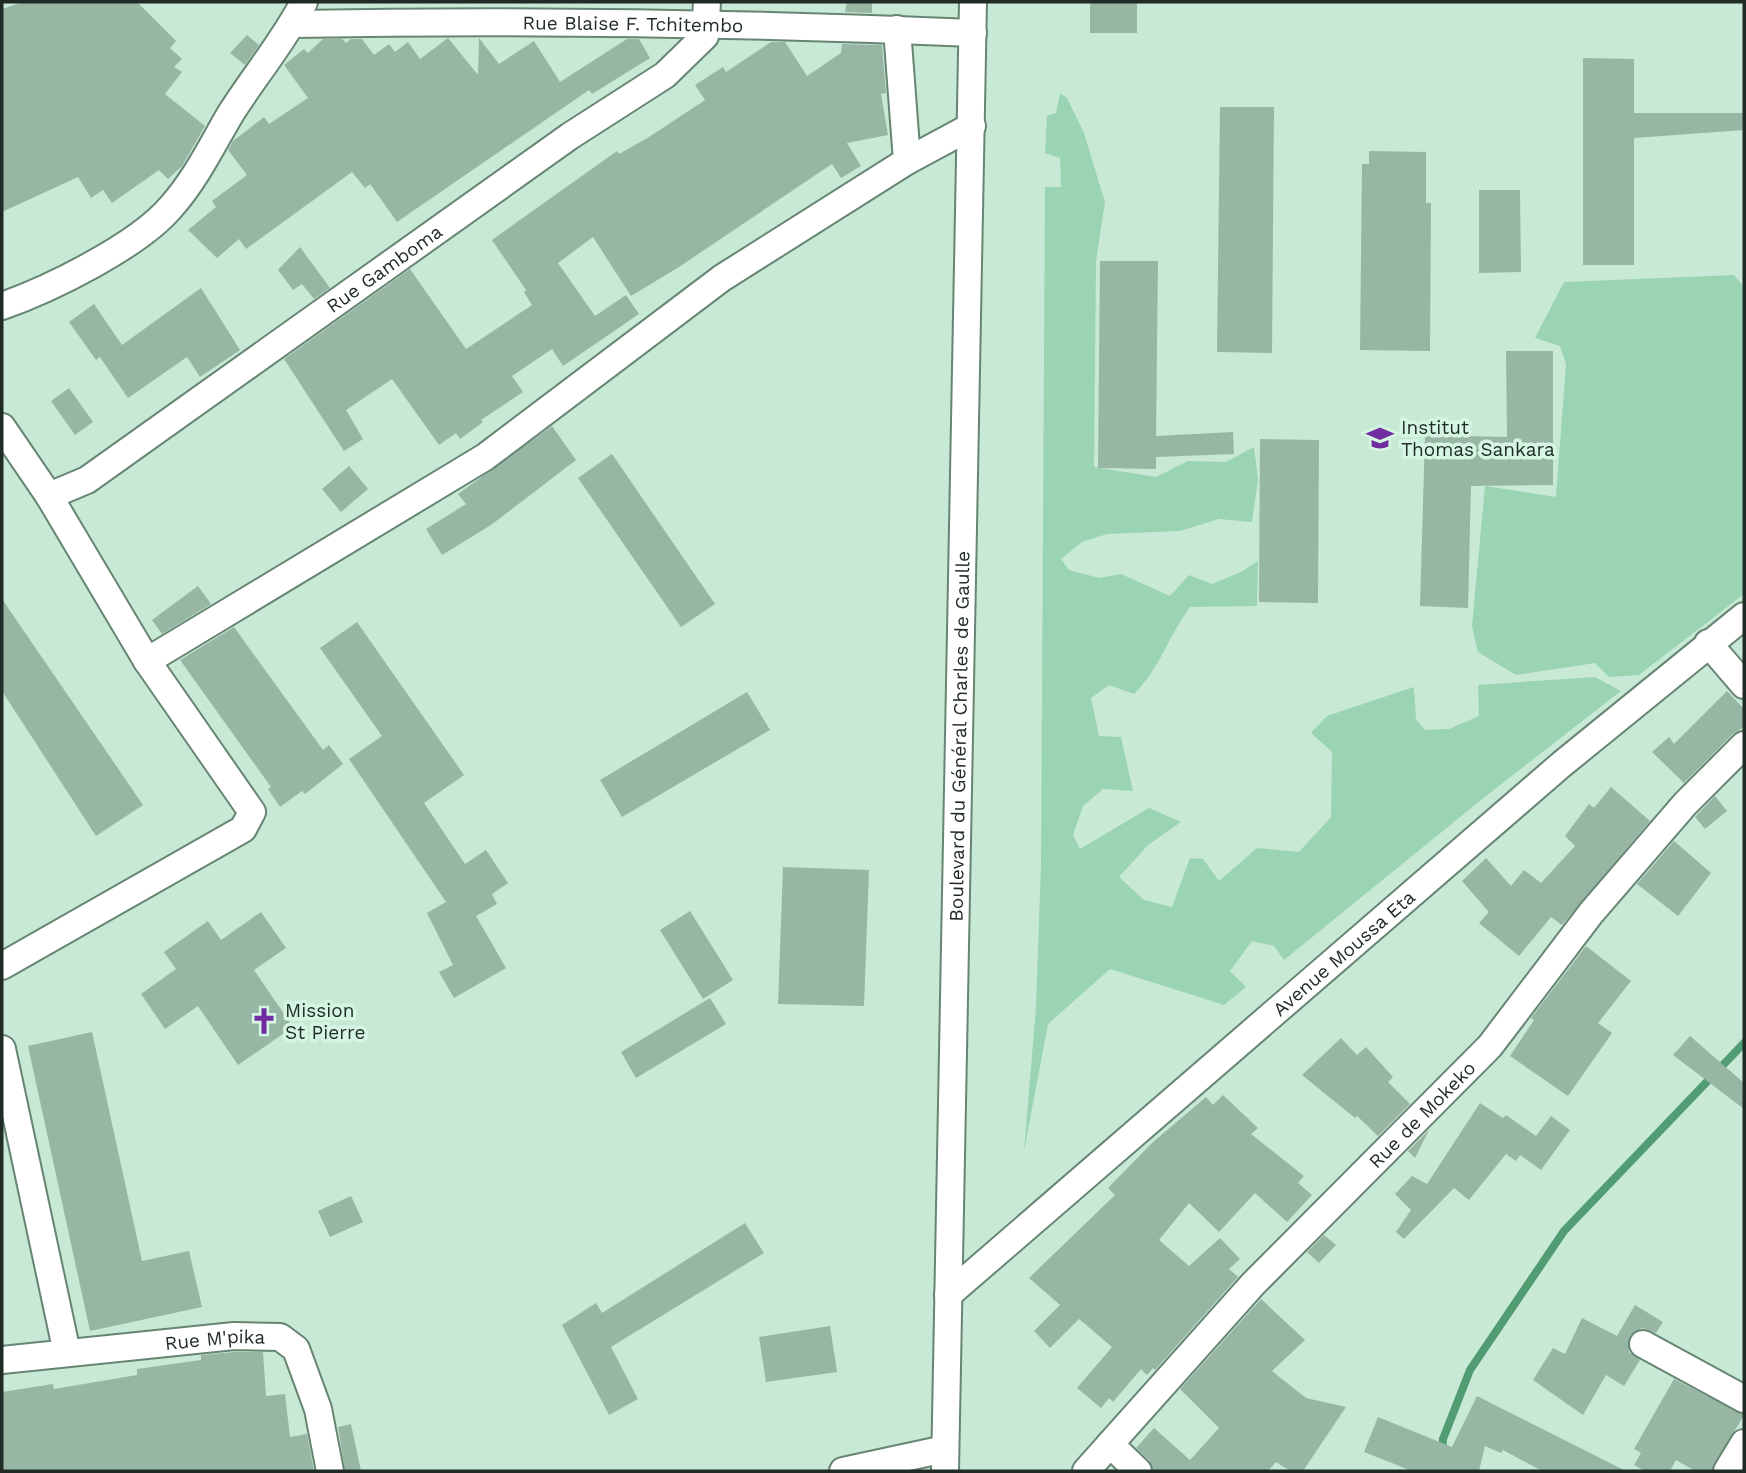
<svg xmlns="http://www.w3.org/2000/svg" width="1746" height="1473" font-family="'Work Sans',sans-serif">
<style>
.green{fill:#9bd4b2}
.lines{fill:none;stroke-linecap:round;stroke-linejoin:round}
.stream{stroke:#519c73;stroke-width:8}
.building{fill:#97b7a4}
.street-casing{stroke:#678573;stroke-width:30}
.street{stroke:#fff;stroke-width:26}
.labels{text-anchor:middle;stroke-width:7;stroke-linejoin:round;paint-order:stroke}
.street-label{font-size:19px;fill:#1f2b24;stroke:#d5f6e2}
.poi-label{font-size:19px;fill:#1f2b24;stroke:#d5f6e2;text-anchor:start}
</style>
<rect width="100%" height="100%" fill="#c8e9d5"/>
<g class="green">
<path d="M1060,93L1067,98L1084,133L1105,202L1096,261L1094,467L1156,477L1188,461L1226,462L1254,447L1258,480L1252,522L1219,519L1180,531L1107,534L1082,542L1061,559L1069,570L1099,578L1121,574L1170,596L1189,575L1212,584L1241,572L1258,561L1257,606L1190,607C1168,637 1160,668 1134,694L1109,685L1091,698L1099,736L1121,737L1133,791L1103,789L1083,806L1073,835L1080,849L1149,808L1181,822L1148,845L1119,877L1144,900L1172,907L1190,858L1203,859L1219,881L1257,848L1299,852L1331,817L1332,752L1311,733L1327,716L1414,687L1416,719L1425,730L1449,729L1479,716L1478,685L1595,677L1621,691L1486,796L1284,960L1274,946L1252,941L1230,971L1246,987L1224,1005L1110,969L1048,1024L1024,1151L1036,1007L1041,864L1045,187H1061L1060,158L1045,153L1047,116L1056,113Z"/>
<polygon points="1734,275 1744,287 1744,594 1639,675 1609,677 1595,663 1516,675 1478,652 1472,626 1485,486 1556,497 1566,364 1560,346 1535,338 1564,282"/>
</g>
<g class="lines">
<polyline class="stream" points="1441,1471 1443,1439 1470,1370 1564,1231 1744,1043"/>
</g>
<g class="building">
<polygon points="23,2 137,2 176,41 170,48 182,59 174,67 182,72 165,94 205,126 182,166 168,179 159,170 112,203 103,190 91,198 78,177 2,212 2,9"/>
<polygon points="847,2 872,2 872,13 845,12"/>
<rect x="1090" y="2" width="47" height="31"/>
<polygon points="247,35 259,45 245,65 230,53"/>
<polygon points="448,38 478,75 479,38 499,64 534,41 560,82 627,39 639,39 650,58 592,94 589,90 397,222 370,184 365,188 352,172 246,249 239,239 217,258 188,230 216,207 212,201 247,175 228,150 233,141 264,117 269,124 308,98 284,65 304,49 308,53 323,39 342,39 346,43 351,39 362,39 374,55 389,44 395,52 408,42 420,59"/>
<polygon points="771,42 785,42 807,76 841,53 842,44 882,45 886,93 881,94 888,135 847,143 861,166 841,178 832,164 679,267 631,296 593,237 558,263 595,316 626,295 639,314 563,366 552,349 512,376 523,392 481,420 483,422 460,439 456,433 439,445 392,379 346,410 363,439 344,451 284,359 410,269 466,349 532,305 524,292 526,290 492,240 617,151 619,154 649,137 705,100 695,85 723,67 726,72"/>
<polygon points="1583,58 1634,59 1634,113 1744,113 1744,130 1634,138 1634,265 1583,265"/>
<polygon points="1220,107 1274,107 1272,353 1217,352"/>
<polygon points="1369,151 1426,152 1426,203 1431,203 1430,351 1360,350 1362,164 1369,164"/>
<polygon points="1479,190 1520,190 1521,272 1479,273"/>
<polygon points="300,247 330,288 314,299 302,284 293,290 278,270"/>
<polygon points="1100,261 1158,261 1156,436 1233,432 1234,454 1156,457 1156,469 1098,468"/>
<polygon points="201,288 240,350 200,377 187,357 128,398 100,357 96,360 69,322 94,304 122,345"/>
<polygon points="1506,351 1553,351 1553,485 1471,486 1468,608 1420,606 1425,435 1507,437"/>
<polygon points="69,388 93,422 75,435 51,401"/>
<polygon points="552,426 576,460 491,525 442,555 426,529 466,504 458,494"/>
<polygon points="1260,439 1319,440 1318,603 1259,602"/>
<polygon points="612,454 715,604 681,627 578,478"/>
<polygon points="349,466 368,489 341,512 322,489"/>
<polygon points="198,586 211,604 162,634 152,620"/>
<polygon points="2,599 143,805 96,836 2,691"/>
<polygon points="357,622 464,775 424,803 465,864 486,850 508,883 492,894 497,904 476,916 506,968 454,998 439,972 453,965 427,913 446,902 349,759 382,736 320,648"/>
<polygon points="234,627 323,750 329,745 343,764 305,794 302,791 280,807 268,789 271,787 180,660"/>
<polygon points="1727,691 1744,709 1744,727 1733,734 1684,783 1652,752 1669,737 1674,744"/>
<polygon points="747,692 770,730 622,817 600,780"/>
<polygon points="1611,787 1650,821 1562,925 1551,917 1519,956 1479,923 1489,912 1462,881 1486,858 1511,886 1524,870 1541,883 1575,846 1565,836 1589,804 1594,808"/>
<polygon points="1715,796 1727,811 1705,829 1695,817"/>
<polygon points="1674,841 1711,873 1678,916 1637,884"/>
<polygon points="783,867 869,870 864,1006 778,1004"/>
<polygon points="690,911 733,980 703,999 660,930"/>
<polygon points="261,912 286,948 254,970 293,1027 238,1065 198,1006 165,1029 141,994 176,969 164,952 208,921 221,940"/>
<polygon points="1586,946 1631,981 1598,1023 1612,1033 1568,1096 1510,1056 1534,1020 1531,1018"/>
<polygon points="710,998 726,1024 636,1078 621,1052"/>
<polygon points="92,1032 142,1261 189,1251 202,1307 90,1331 28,1046"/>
<polygon points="1690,1036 1744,1083 1744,1109 1673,1055"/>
<polygon points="1341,1038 1357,1055 1366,1047 1393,1077 1388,1082 1410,1104 1378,1136 1357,1116 1355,1118 1302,1075"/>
<polygon points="1223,1095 1258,1128 1251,1134 1304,1176 1298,1183 1312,1195 1287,1222 1255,1193 1219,1232 1189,1203 1159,1240 1189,1266 1220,1238 1240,1259 1229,1269 1238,1277 1155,1370 1153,1368 1147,1375 1141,1369 1113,1402 1109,1398 1101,1408 1077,1388 1112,1347 1079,1319 1050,1348 1034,1331 1060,1305 1029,1278 1115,1195 1108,1188 1152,1143 1206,1097 1213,1105"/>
<polygon points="1480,1103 1503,1118 1506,1115 1536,1136 1551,1116 1570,1130 1541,1170 1520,1155 1516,1161 1506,1154 1469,1200 1454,1188 1404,1239 1396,1232 1411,1210 1395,1194 1412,1176 1427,1184"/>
<polygon points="1429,1130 1415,1158 1408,1151"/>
<polygon points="351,1196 363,1222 330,1237 318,1211"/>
<polygon points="745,1223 764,1253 611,1347 638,1399 609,1415 562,1325 596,1303 602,1313"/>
<polygon points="1324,1235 1336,1245 1319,1263 1307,1252"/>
<polygon points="1261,1299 1305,1340 1272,1371 1306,1398 1346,1407 1303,1471 1290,1471 1276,1462 1268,1471 1153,1471 1149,1460 1136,1448 1154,1428 1190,1460 1219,1428 1180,1389"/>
<polygon points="1635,1305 1663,1322 1656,1333 1642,1328 1630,1336 1629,1352 1640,1360 1624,1386 1606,1375 1583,1415 1533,1380 1553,1348 1565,1354 1582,1318 1617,1336"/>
<polygon points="830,1326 837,1372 766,1382 759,1337"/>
<polygon points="235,1352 263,1352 266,1396 285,1394 290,1437 307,1434 314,1471 2,1471 2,1392 53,1384 54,1389 137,1375 137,1369 201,1360 201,1355"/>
<polygon points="1674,1379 1744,1415 1711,1471 1695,1471 1676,1460 1670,1471 1645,1471 1634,1465 1641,1453 1634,1449"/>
<polygon points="1477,1396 1626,1471 1542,1471 1503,1450 1501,1453 1485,1446 1479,1471 1412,1471 1364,1452 1378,1417 1452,1447"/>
<polygon points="351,1424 361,1471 345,1471 338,1427"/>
</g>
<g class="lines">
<defs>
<g id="street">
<path id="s1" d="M293,24C520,20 746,23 973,33"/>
<polyline points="897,29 907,161"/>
<path d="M2,306C50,289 138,246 171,207C196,179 212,145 231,113C255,75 284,41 304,2"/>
<polyline points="2,427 49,496 147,661 252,812 243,829 2,966"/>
<path id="s2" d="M49,496L87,480L570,136L665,75L705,36L707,2"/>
<polyline points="1708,643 1744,685"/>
<polyline points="147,661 485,457 722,278 907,161 972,126"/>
<polyline points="2,1049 67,1353"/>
<path id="s3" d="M948,1295L1562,764L1744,616"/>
<polyline points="1643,1344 1744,1399"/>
<path id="s4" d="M2,1360L234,1336L280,1337L296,1349L318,1409L330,1471"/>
<polyline points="1110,1444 1138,1471"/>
<polyline points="843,1471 945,1449"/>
<path id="s5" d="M945,1471L973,2"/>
<path id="s6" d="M1086,1471L1253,1284L1490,1046L1591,913L1685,804L1744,745"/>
<polyline points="1727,1471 1744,1443"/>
</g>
</defs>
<use href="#street" class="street-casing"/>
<use href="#street" class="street"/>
</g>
<defs>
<symbol id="school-bare" viewBox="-9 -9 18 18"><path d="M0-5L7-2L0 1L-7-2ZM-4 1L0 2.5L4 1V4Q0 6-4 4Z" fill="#712ca0" stroke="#d5f6e2" stroke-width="2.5" paint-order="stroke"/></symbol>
<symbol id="church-bare" viewBox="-9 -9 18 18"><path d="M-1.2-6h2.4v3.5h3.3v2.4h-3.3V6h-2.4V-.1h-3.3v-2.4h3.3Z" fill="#712ca0" stroke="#d5f6e2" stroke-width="2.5" paint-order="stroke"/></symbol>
</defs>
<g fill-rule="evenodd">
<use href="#school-bare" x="1361" y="419" width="38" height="38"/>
<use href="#church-bare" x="245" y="1002" width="38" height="38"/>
</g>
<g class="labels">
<g class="street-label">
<text dy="7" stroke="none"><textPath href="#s1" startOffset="340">Rue Blaise F. Tchitembo</textPath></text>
<text dy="7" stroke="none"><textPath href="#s2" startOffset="406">Rue Gamboma</textPath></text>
<text dy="7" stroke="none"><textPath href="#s5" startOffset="735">Boulevard du Général Charles de Gaulle</textPath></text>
<text dy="7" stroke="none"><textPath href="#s3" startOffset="523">Avenue Moussa Eta</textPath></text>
<text dy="7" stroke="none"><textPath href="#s6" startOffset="490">Rue de Mokeko</textPath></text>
<text dy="7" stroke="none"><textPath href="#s4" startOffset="214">Rue M'pika</textPath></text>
</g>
<g class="poi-label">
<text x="1401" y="434">Institut<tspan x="1401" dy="22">Thomas Sankara</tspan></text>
<text x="285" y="1017">Mission<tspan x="285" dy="22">St Pierre</tspan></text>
</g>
</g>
<rect width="1746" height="1473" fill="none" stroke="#1f2b24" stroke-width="7"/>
</svg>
